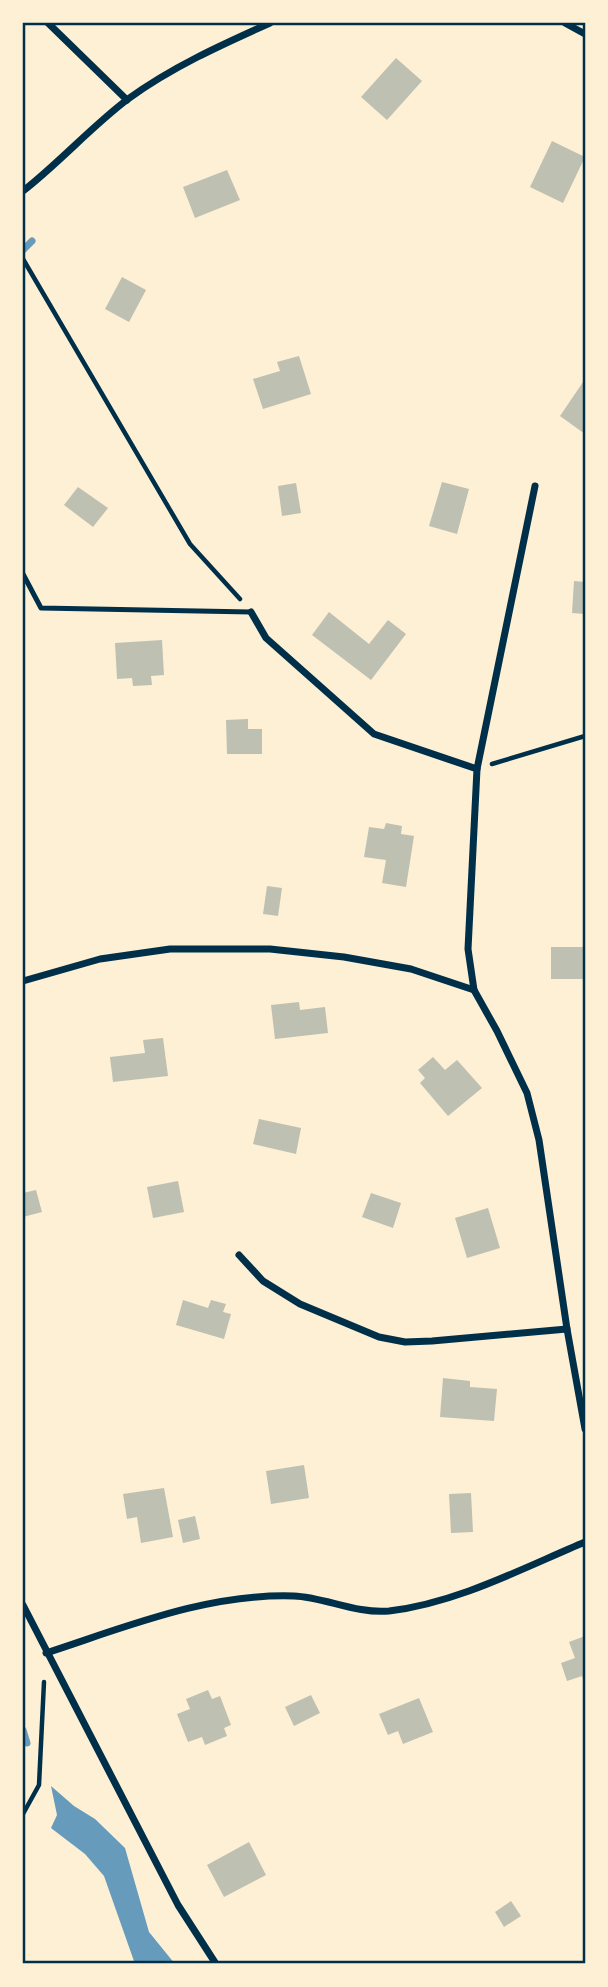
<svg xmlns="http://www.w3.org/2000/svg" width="608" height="1987" font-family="'Titillium Web',sans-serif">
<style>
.water{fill:#669bbc}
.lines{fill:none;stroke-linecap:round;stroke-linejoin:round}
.stream{stroke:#669bbc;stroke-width:7}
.building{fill:#bec0b2}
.path{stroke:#003049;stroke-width:4.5}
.service{stroke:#003049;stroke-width:5}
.minor{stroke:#003049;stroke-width:7}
.neatline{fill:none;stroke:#003049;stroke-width:2.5}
</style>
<rect width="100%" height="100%" fill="#fdf0d5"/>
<polygon class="water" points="51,1786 74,1806 95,1819 125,1848 149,1932 175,1964 135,1964 104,1876 85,1854 51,1828 57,1815"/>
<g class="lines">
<g class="stream">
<polyline points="23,250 32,241"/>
<polyline points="23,1730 27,1743"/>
</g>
</g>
<g class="building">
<polygon points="396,58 422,81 387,120 361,97"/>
<polygon points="552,141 585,157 563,203 530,187"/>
<polygon points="227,170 240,200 195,218 183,187"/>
<polygon points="122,277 146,290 129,322 105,309"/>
<polygon points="299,356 311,394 263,409 253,379 280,371 277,362"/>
<polygon points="583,382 585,383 585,434 560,416"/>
<polygon points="442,482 469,489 457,534 429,526"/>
<polygon points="296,483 301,513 282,516 278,486"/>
<polygon points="78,487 108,508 93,527 64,505"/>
<polygon points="574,581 585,582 585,614 572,613"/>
<polygon points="329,612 369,644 388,620 406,634 371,680 312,635"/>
<polygon points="162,640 164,675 151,676 152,685 133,686 132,678 117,679 115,643"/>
<polygon points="248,719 248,729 262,729 262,754 227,754 226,720"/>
<polygon points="386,823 402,826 401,834 414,836 406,887 382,883 386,860 364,857 369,827 384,829"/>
<polygon points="267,886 282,888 278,916 263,914"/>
<rect x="551" y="947" width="34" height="32"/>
<polygon points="299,1002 300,1010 325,1007 328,1033 275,1039 271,1005"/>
<polygon points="163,1038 168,1076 113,1082 110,1057 145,1053 143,1040"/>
<polygon points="433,1057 445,1070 457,1060 482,1088 448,1116 420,1083 425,1078 418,1070"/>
<polygon points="259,1119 301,1128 296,1154 253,1144"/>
<polygon points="178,1181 184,1212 153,1218 147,1187"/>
<polygon points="36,1190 42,1212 23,1217 23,1193"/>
<polygon points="371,1193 401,1203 393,1228 362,1217"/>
<polygon points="488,1208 500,1248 467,1258 455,1218"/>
<polygon points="183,1300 208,1308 211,1300 226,1304 223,1312 231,1314 224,1339 176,1325"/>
<polygon points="443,1378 470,1381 470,1387 497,1389 494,1421 440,1417"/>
<polygon points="304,1465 309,1498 271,1504 266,1471"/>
<polygon points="164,1488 173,1537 141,1543 137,1517 127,1519 123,1494"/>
<polygon points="471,1493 473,1532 451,1533 449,1494"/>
<polygon points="195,1516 200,1539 183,1543 178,1520"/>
<polygon points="585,1636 585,1684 582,1676 567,1681 561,1663 575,1658 569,1642"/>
<polygon points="208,1690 212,1699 220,1696 231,1725 224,1728 227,1736 205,1745 202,1737 188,1742 177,1714 190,1709 186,1699"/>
<polygon points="311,1695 320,1713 294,1726 285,1707"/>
<polygon points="419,1698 433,1732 403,1744 398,1731 388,1735 379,1714"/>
<polygon points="249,1842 266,1875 224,1897 207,1865"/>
<polygon points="511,1901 521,1916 504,1927 495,1912"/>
</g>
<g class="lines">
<g class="path">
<polyline points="23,259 190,544 240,599"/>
<polyline points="492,764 585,736"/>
<polyline points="23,1814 39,1785 44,1682"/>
</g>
<polyline class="service" points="23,574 41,608 251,612"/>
<g class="minor">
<polyline points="48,23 127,100"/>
<polyline points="565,23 585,34"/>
<path d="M23,191C59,163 92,126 128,99C172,67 221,45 270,23"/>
<polyline points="251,612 266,638 374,734 477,769"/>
<polyline points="23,981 100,959 170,949 270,949 344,957 411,969 474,990 497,1031 527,1093 539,1140 567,1329 585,1429"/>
<polyline points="474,990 468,949 477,769 535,486"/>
<polyline points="239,1255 263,1281 300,1304 379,1337 405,1342 432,1341 567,1329"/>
<polyline points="23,1605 178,1905 216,1964"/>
<path d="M46,1653C126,1627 208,1593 294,1596C324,1597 356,1614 389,1611C457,1603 523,1568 585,1542"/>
</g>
</g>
<rect width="608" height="1987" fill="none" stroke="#fdf0d5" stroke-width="49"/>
<rect x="24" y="24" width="560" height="1938" class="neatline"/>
</svg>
